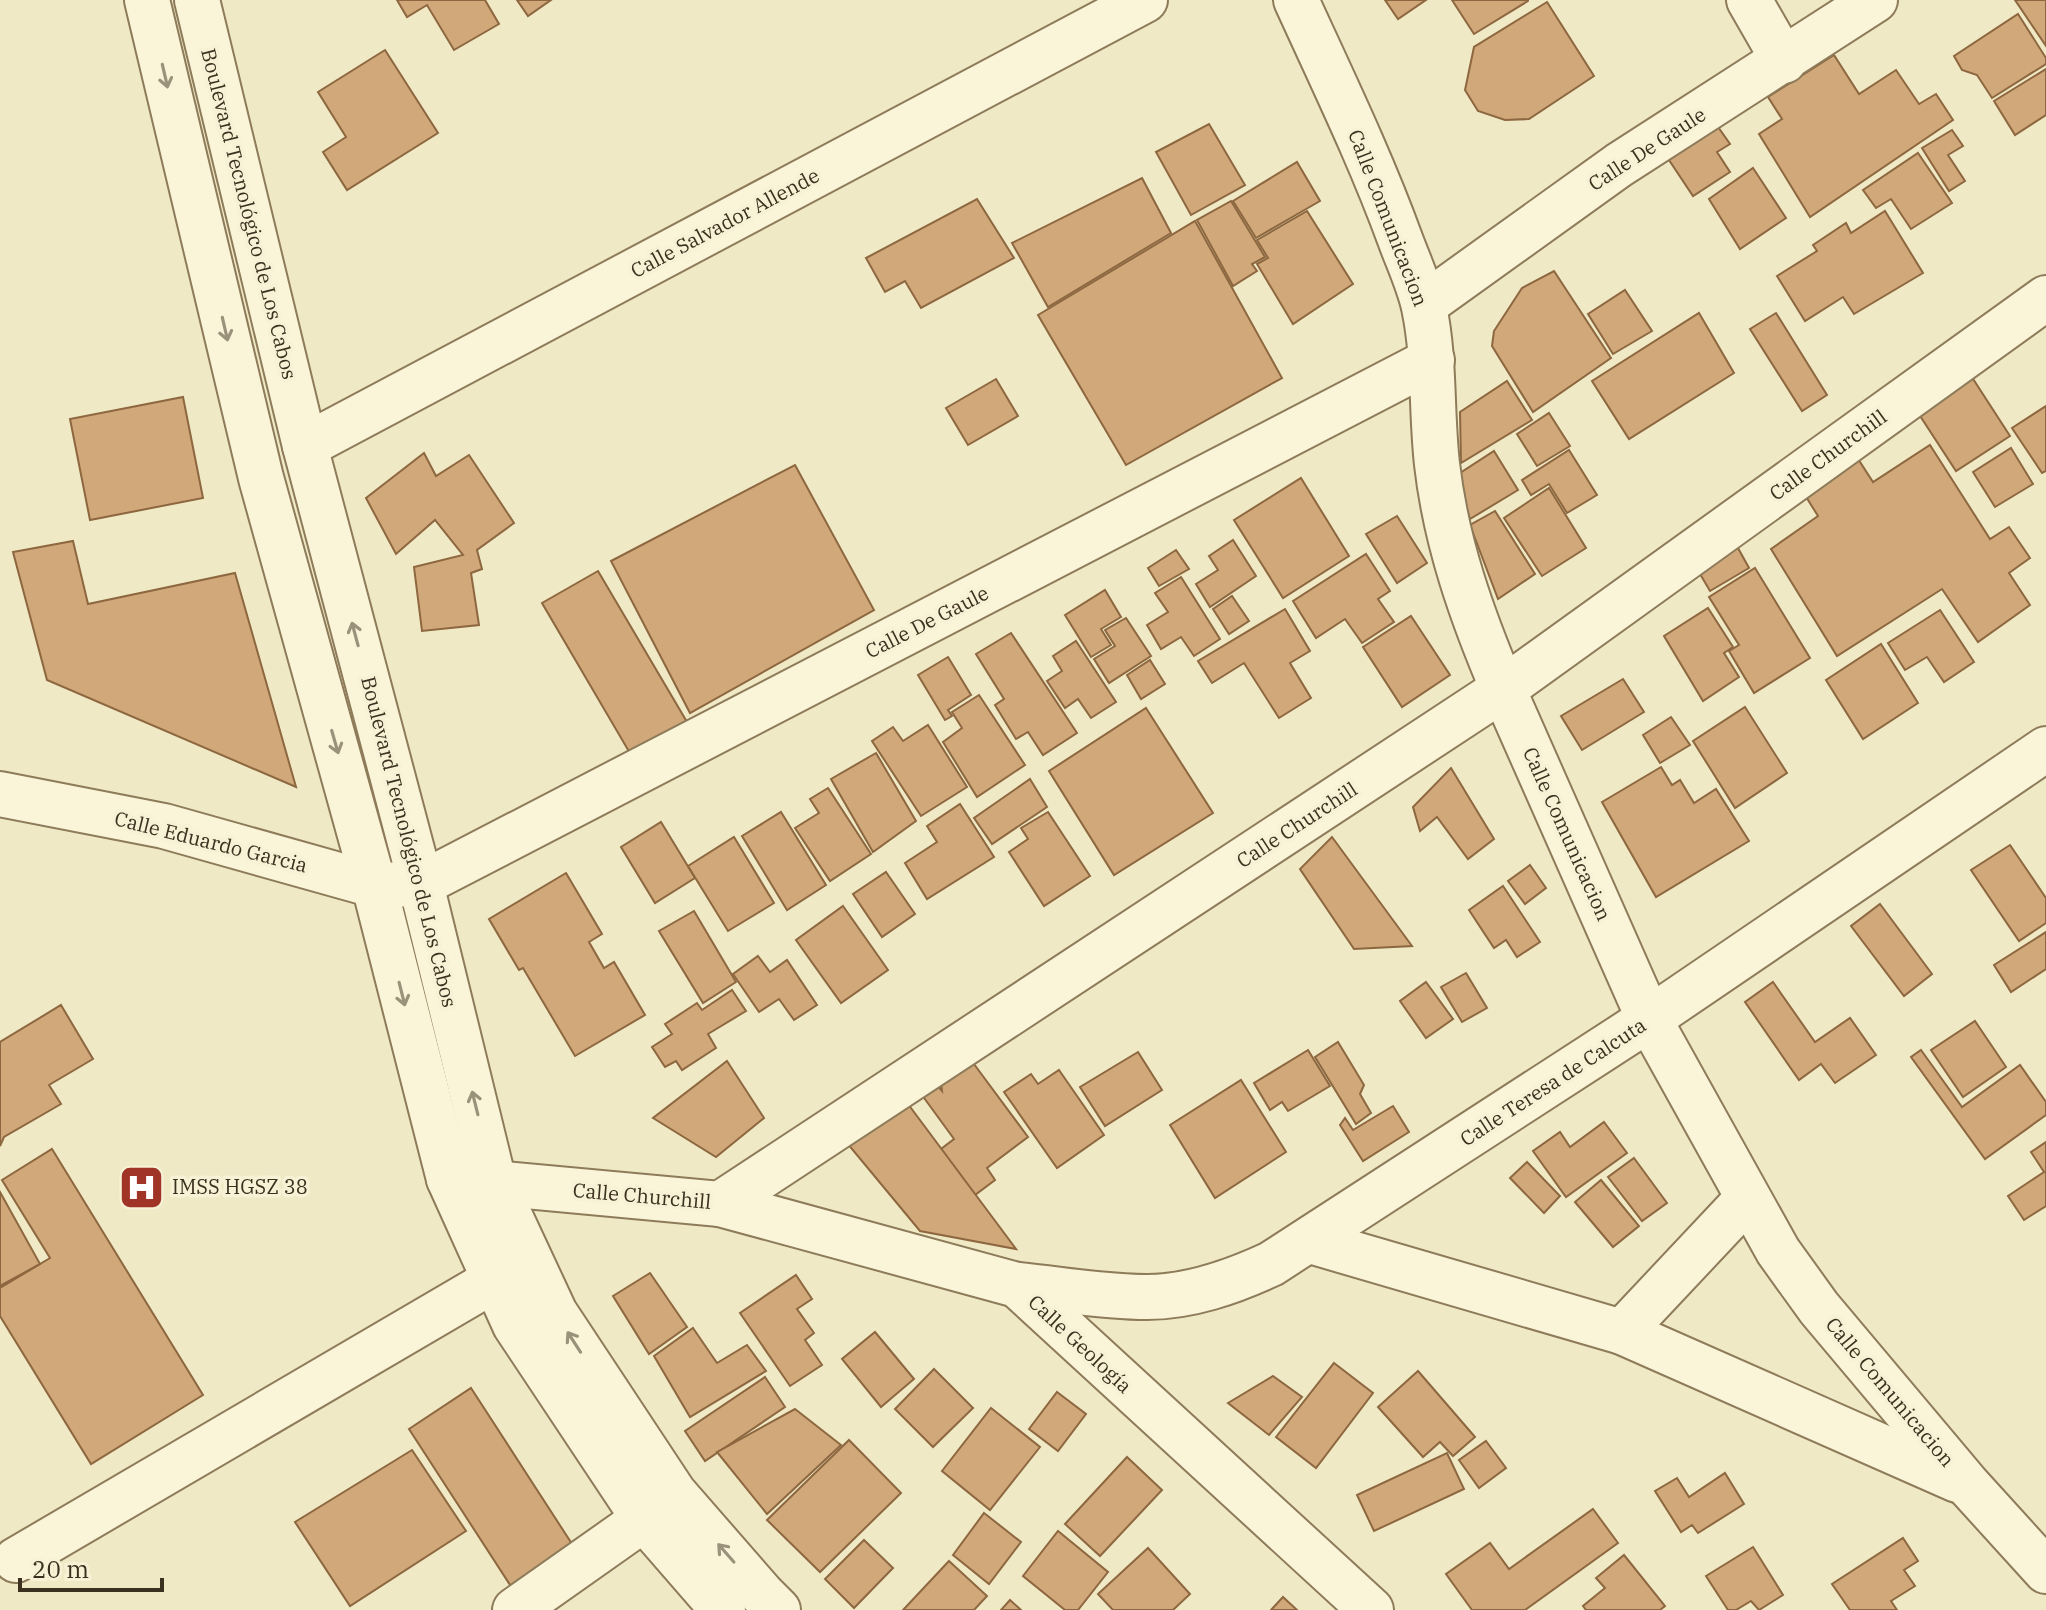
<svg xmlns="http://www.w3.org/2000/svg" width="2046" height="1610" font-family="'IBM Plex Serif',serif">
<style>
.building{fill:#d0a87a;stroke:#8d673f;stroke-width:2}
.lines{fill:none;stroke-linecap:round;stroke-linejoin:round}
.minor-casing{stroke:#8d7b5a;stroke-width:48}
.minor{stroke:#faf4d9;stroke-width:44}
.oneway{stroke:#9b927c}
.labels{text-anchor:middle;stroke-width:7;stroke-linejoin:round;paint-order:stroke}
.street-label{font-size:20px;fill:#3c301f;stroke:#f7f1d5}
.poi-label{font-size:20px;fill:#3c301f;stroke:#f7f1d5;text-anchor:start}
</style>
<rect width="100%" height="100%" fill="#f0e9c5"/>
<g class="building">
<polygon points="397,0 485,0 499,24 454,50 427,5 407,17"/>
<polygon points="517,0 551,0 528,16"/>
<polygon points="1385,0 1426,0 1398,19"/>
<polygon points="1452,0 1528,0 1528,1 1474,34"/>
<polygon points="2015,0 2046,0 2046,46"/>
<polygon points="1547,2 1594,76 1529,119 1505,120 1478,111 1465,90 1474,47"/>
<polygon points="2018,14 2046,58 2046,64 1992,98 1977,75 1962,70 1954,56"/>
<polygon points="385,50 438,133 347,190 323,152 346,137 318,92"/>
<polygon points="1834,55 1859,94 1896,70 1919,104 1936,94 1953,120 1810,217 1759,134 1782,119 1768,97"/>
<polygon points="2046,69 2046,115 2015,135 1994,101"/>
<polygon points="1209,124 1245,185 1191,215 1156,152"/>
<polygon points="1716,124 1730,144 1717,152 1730,172 1693,196 1667,157"/>
<polygon points="1952,130 1963,146 1948,155 1965,181 1949,191 1922,148"/>
<polygon points="1918,153 1952,203 1911,229 1891,199 1876,208 1863,190"/>
<polygon points="1297,162 1320,201 1256,238 1233,201"/>
<polygon points="1753,168 1786,218 1740,249 1709,199"/>
<polygon points="1142,178 1171,233 1048,307 1012,243"/>
<polygon points="977,199 1014,258 921,308 905,281 885,292 866,258"/>
<polygon points="1231,201 1265,257 1252,264 1257,271 1233,286 1197,220"/>
<polygon points="1307,211 1353,284 1293,324 1257,264 1268,258 1257,240"/>
<polygon points="1885,211 1923,273 1854,314 1843,297 1805,321 1777,276 1817,251 1813,245 1846,223 1851,233"/>
<polygon points="1195,221 1282,378 1126,465 1038,315"/>
<polygon points="1554,271 1611,358 1533,412 1492,346 1494,331 1522,288"/>
<polygon points="1625,290 1652,331 1613,354 1588,314"/>
<polygon points="1699,313 1734,373 1629,439 1592,381"/>
<polygon points="1776,313 1827,395 1802,411 1750,329"/>
<polygon points="1966,368 2010,436 1956,471 1911,402"/>
<polygon points="996,379 1018,416 968,445 946,408"/>
<polygon points="1507,381 1532,420 1461,463 1460,412"/>
<polygon points="183,397 203,498 90,520 70,419"/>
<polygon points="2046,406 2046,471 2042,473 2012,428"/>
<polygon points="1549,413 1570,446 1537,466 1517,434"/>
<polygon points="1930,445 1990,539 2009,527 2030,558 2009,573 2030,605 1978,642 1942,589 1837,656 1771,549 1818,516 1798,484 1851,448 1873,482"/>
<polygon points="2011,448 2033,484 1995,507 1973,472"/>
<polygon points="1569,450 1597,495 1567,513 1549,484 1531,495 1522,480"/>
<polygon points="1494,451 1518,490 1470,519 1457,475"/>
<polygon points="424,453 436,476 469,455 514,523 477,550 482,569 471,573 479,625 422,631 414,567 463,555 435,520 396,554 366,498"/>
<polygon points="795,465 874,610 690,713 611,561"/>
<polygon points="1301,478 1349,556 1283,598 1234,520"/>
<polygon points="1549,488 1586,548 1542,576 1504,518"/>
<polygon points="1495,511 1535,574 1498,599 1470,525"/>
<polygon points="1397,516 1427,563 1397,583 1366,534"/>
<polygon points="1733,539 1749,568 1710,591 1693,562"/>
<polygon points="1233,540 1256,576 1210,607 1196,584 1218,570 1209,556"/>
<polygon points="73,541 88,604 235,573 296,787 47,680 13,552"/>
<polygon points="1176,550 1189,569 1159,586 1148,568"/>
<polygon points="1366,554 1390,591 1378,599 1394,622 1362,643 1345,619 1316,638 1293,601"/>
<polygon points="1755,568 1810,658 1754,693 1729,651 1739,645 1709,597"/>
<polygon points="598,571 687,722 631,755 542,603"/>
<polygon points="1181,577 1220,639 1194,656 1181,637 1161,649 1147,625 1168,612 1155,593"/>
<polygon points="1105,590 1121,617 1101,629 1111,645 1091,657 1065,615"/>
<polygon points="1232,596 1249,621 1229,634 1213,609"/>
<polygon points="1708,608 1733,647 1724,653 1739,677 1703,701 1664,636"/>
<polygon points="1285,609 1310,651 1290,663 1311,698 1279,718 1244,663 1212,683 1198,661"/>
<polygon points="1940,610 1974,662 1944,682 1927,657 1905,670 1888,643"/>
<polygon points="1411,616 1450,675 1402,707 1363,647"/>
<polygon points="1126,618 1151,656 1109,683 1094,659 1115,646 1105,630"/>
<polygon points="1011,633 1077,733 1043,755 1028,732 1016,739 995,705 1004,699 976,654"/>
<polygon points="1076,641 1116,702 1091,718 1078,699 1065,708 1047,681 1062,671 1053,656"/>
<polygon points="1881,644 1918,703 1863,739 1826,680"/>
<polygon points="948,657 971,695 948,710 952,716 945,720 918,675"/>
<polygon points="1150,660 1165,684 1141,699 1127,675"/>
<polygon points="1623,679 1644,712 1582,750 1561,716"/>
<polygon points="979,695 1025,765 977,797 943,742 962,728 952,712"/>
<polygon points="1745,707 1787,773 1735,808 1693,741"/>
<polygon points="1146,708 1213,813 1114,875 1049,771"/>
<polygon points="1671,717 1690,745 1660,763 1643,735"/>
<polygon points="928,725 967,787 921,816 872,741 893,727 903,741"/>
<polygon points="876,753 916,821 873,852 831,779"/>
<polygon points="1661,767 1672,785 1680,780 1694,803 1716,789 1749,841 1656,897 1602,802"/>
<polygon points="1451,768 1494,839 1468,859 1437,817 1420,831 1413,807"/>
<polygon points="1030,779 1047,807 992,844 974,818"/>
<polygon points="828,788 871,854 830,881 795,828 819,813 810,799"/>
<polygon points="960,804 994,857 927,899 905,863 937,842 927,826"/>
<polygon points="781,812 826,885 787,910 742,836"/>
<polygon points="1048,812 1090,876 1044,906 1009,852 1028,839 1021,828"/>
<polygon points="661,822 695,878 655,903 621,847"/>
<polygon points="734,837 774,903 728,931 688,866"/>
<polygon points="1332,837 1412,946 1354,949 1300,869"/>
<polygon points="2010,845 2046,898 2046,923 2019,941 1971,870"/>
<polygon points="1530,865 1546,888 1525,904 1508,881"/>
<polygon points="886,872 915,914 882,937 853,894"/>
<polygon points="566,873 602,934 589,942 604,968 614,962 645,1015 575,1056 523,968 519,970 489,919"/>
<polygon points="1503,886 1540,942 1517,957 1506,940 1494,948 1469,910"/>
<polygon points="1880,904 1932,974 1904,996 1851,926"/>
<polygon points="843,906 888,970 841,1003 796,940"/>
<polygon points="694,911 736,982 703,1003 659,931"/>
<polygon points="2046,932 2046,969 2011,992 1994,965"/>
<polygon points="758,956 770,972 787,960 817,1005 794,1020 779,999 759,1012 733,974"/>
<polygon points="1466,973 1487,1008 1462,1022 1441,987"/>
<polygon points="1426,982 1453,1019 1426,1038 1400,1001"/>
<polygon points="1773,982 1815,1042 1850,1018 1876,1055 1835,1083 1821,1064 1799,1080 1745,1002"/>
<polygon points="732,990 746,1011 708,1034 716,1048 682,1070 676,1061 665,1067 652,1047 672,1034 665,1024 697,1003 702,1010"/>
<polygon points="61,1005 93,1059 49,1085 61,1104 4,1137 0,1146 0,1042"/>
<polygon points="1975,1021 2006,1067 1963,1097 1931,1050"/>
<polygon points="1338,1042 1364,1085 1360,1094 1371,1113 1356,1124 1315,1057"/>
<polygon points="1308,1050 1330,1086 1288,1111 1282,1102 1270,1110 1254,1083"/>
<polygon points="1921,1050 1962,1107 2020,1065 2046,1102 2046,1115 1985,1159 1911,1057"/>
<polygon points="1138,1052 1162,1090 1105,1126 1080,1087"/>
<polygon points="971,1060 1028,1137 987,1168 995,1180 975,1195 941,1149 954,1139 919,1091 933,1080 942,1091 941,1083"/>
<polygon points="727,1061 764,1118 716,1157 653,1118"/>
<polygon points="1059,1070 1104,1135 1057,1168 1004,1092 1031,1074 1038,1084"/>
<polygon points="1241,1080 1286,1152 1215,1198 1170,1125"/>
<polygon points="908,1104 1016,1249 920,1231 847,1143"/>
<polygon points="1393,1106 1409,1132 1363,1161 1340,1125 1345,1118 1353,1130"/>
<polygon points="1604,1122 1627,1153 1566,1197 1533,1151 1560,1132 1570,1147"/>
<polygon points="2046,1142 2046,1206 2024,1220 2008,1196 2044,1172 2031,1152"/>
<polygon points="52,1149 203,1395 91,1464 0,1316 0,1288 50,1258 2,1180"/>
<polygon points="1634,1158 1667,1203 1642,1221 1608,1177"/>
<polygon points="1527,1162 1560,1196 1544,1213 1510,1178"/>
<polygon points="1601,1180 1639,1226 1613,1247 1575,1202"/>
<polygon points="0,1192 40,1264 0,1286"/>
<polygon points="650,1273 687,1327 649,1354 613,1296"/>
<polygon points="796,1275 812,1299 797,1309 814,1333 805,1340 822,1365 790,1386 740,1313"/>
<polygon points="693,1328 717,1363 747,1345 766,1371 690,1417 654,1356"/>
<polygon points="875,1332 914,1379 881,1407 842,1359"/>
<polygon points="1334,1363 1373,1393 1316,1468 1276,1437"/>
<polygon points="934,1369 973,1408 933,1447 895,1409"/>
<polygon points="1418,1371 1475,1437 1453,1456 1440,1442 1423,1457 1378,1407"/>
<polygon points="1273,1376 1302,1397 1269,1435 1228,1403"/>
<polygon points="765,1377 785,1407 705,1461 685,1431"/>
<polygon points="471,1388 574,1547 512,1588 409,1429"/>
<polygon points="1057,1392 1086,1414 1058,1451 1029,1429"/>
<polygon points="991,1408 1040,1447 990,1510 942,1471"/>
<polygon points="795,1409 841,1445 767,1514 717,1452"/>
<polygon points="849,1440 901,1493 820,1572 767,1520"/>
<polygon points="1486,1441 1506,1468 1479,1488 1459,1460"/>
<polygon points="412,1450 466,1531 350,1606 295,1522"/>
<polygon points="1447,1453 1464,1489 1374,1531 1357,1495"/>
<polygon points="1127,1457 1162,1490 1100,1556 1065,1524"/>
<polygon points="1725,1473 1744,1504 1698,1533 1692,1525 1681,1532 1655,1491 1677,1478 1689,1497"/>
<polygon points="1593,1509 1618,1543 1525,1610 1472,1610 1446,1574 1490,1543 1509,1569"/>
<polygon points="984,1513 1021,1542 989,1584 953,1555"/>
<polygon points="1058,1531 1108,1572 1078,1610 1065,1610 1023,1576"/>
<polygon points="1903,1538 1918,1561 1904,1570 1915,1586 1891,1601 1897,1610 1850,1610 1832,1584"/>
<polygon points="864,1540 893,1568 854,1608 825,1579"/>
<polygon points="1753,1547 1783,1595 1759,1610 1751,1601 1736,1610 1728,1610 1706,1576"/>
<polygon points="1148,1548 1190,1594 1173,1610 1113,1610 1098,1594"/>
<polygon points="1624,1555 1665,1606 1660,1610 1586,1610 1583,1606 1605,1588 1596,1578"/>
<polygon points="949,1561 987,1596 974,1610 903,1610"/>
<polygon points="1283,1597 1297,1610 1271,1610"/>
<polygon points="1010,1600 1021,1610 1001,1610"/>
</g>
<g class="lines">
<defs>
<g id="minor">
<polyline points="147,0 261,478 374,885 449,1179 515,1325 644,1519 723,1610"/>
<polyline points="197,0 305,446 421,884 494,1182 555,1313 674,1493 762,1594 778,1610"/>
<path d="M1296,0C1332,79 1370,157 1400,239C1408,261 1419,284 1424,307C1435,359 1431,411 1437,464C1446,543 1472,616 1503,689L1649,1019L1778,1251L1819,1308L1967,1484L2046,1571"/>
<polyline points="1749,0 1784,61"/>
<polyline points="1424,305 1619,165 1875,0"/>
<polyline points="305,446 1145,0"/>
<polyline points="0,794 164,826 374,885 421,884 1432,360"/>
<polyline points="449,1179 720,1204 1503,689 2046,298"/>
<polyline points="720,1204 1017,1285 1371,1610"/>
<polyline points="1310,1241 1622,1332 1957,1480"/>
<path d="M1017,1285C1060,1289 1104,1297 1147,1297C1190,1297 1232,1282 1271,1264L1649,1019L2046,749"/>
<polyline points="1622,1332 1747,1199"/>
<polyline points="16,1560 518,1266"/>
<polyline points="515,1610 644,1519 665,1501"/>
</g>
</defs>
<use href="#minor" class="minor-casing"/>
<use href="#minor" class="minor"/>
</g>
<defs><path id="oneway-shaft" d="M-6 0H5M1.5-3L5.5 0L1.5 3" fill="none" stroke-width="1.6" stroke-linecap="round" stroke-linejoin="round" transform="scale(2)"/></defs>
<g class="oneway">
<use href="#oneway-shaft" transform="translate(165 76) rotate(77)"/>
<use href="#oneway-shaft" transform="translate(225 329) rotate(77)"/>
<use href="#oneway-shaft" transform="translate(355 634) rotate(-105)"/>
<use href="#oneway-shaft" transform="translate(335 742) rotate(74)"/>
<use href="#oneway-shaft" transform="translate(402 994) rotate(76)"/>
<use href="#oneway-shaft" transform="translate(475 1103) rotate(-104)"/>
<use href="#oneway-shaft" transform="translate(574 1342) rotate(-123)"/>
<use href="#oneway-shaft" transform="translate(726 1553) rotate(-131)"/>
</g>
<defs>
<symbol id="hospital-square" viewBox="-11 -11 22 22"><rect x="-9" y="-9" width="18" height="18" rx="4" fill="#9f3427" stroke="#f7f1d5"/><path d="M-5-5h3v3.5h4V-5h3V5h-3V1.5h-4V5h-3Z" fill="#fff"/></symbol>
</defs>
<g fill-rule="evenodd">
<use href="#hospital-square" x="116" y="1162" width="51" height="51"/>
</g>
<g class="labels">
<g class="street-label">
<text transform="translate(1647 149) rotate(-33)" y="7">Calle De Gaule</text>
<text transform="translate(249 214) rotate(76)" y="7">Boulevard Tecnológico de Los Cabos</text>
<text transform="translate(1388 218) rotate(69)" y="7">Calle Comunicacion</text>
<text transform="translate(725 223) rotate(-28)" y="7">Calle Salvador Allende</text>
<text transform="translate(1828 455) rotate(-36)" y="7">Calle Churchill</text>
<text transform="translate(927 622) rotate(-27)" y="7">Calle De Gaule</text>
<text transform="translate(1297 825) rotate(-33)" y="7">Calle Churchill</text>
<text transform="translate(1567 834) rotate(66)" y="7">Calle Comunicacion</text>
<text transform="translate(211 842) rotate(14)" y="7">Calle Eduardo Garcia</text>
<text transform="translate(409 842) rotate(76)" y="7">Boulevard Tecnológico de Los Cabos</text>
<text transform="translate(1553 1082) rotate(-33)" y="7">Calle Teresa de Calcuta</text>
<text transform="translate(642 1196) rotate(5)" y="7">Calle Churchill</text>
<text transform="translate(1080 1344) rotate(43)" y="7">Calle Geología</text>
<text transform="translate(1890 1392) rotate(50)" y="7">Calle Comunicacion</text>
</g>
<g class="poi-label">
<text x="172" y="1194">IMSS HGSZ 38</text>
</g>
</g>
<path d="M20 1578v12h142v-12" fill="none" stroke="#3c301f" stroke-width="4"/>
<text x="32" y="1578" font-size="24" fill="#3c301f" stroke="#f7f1d5" stroke-width="6" paint-order="stroke">20 m</text>
</svg>
